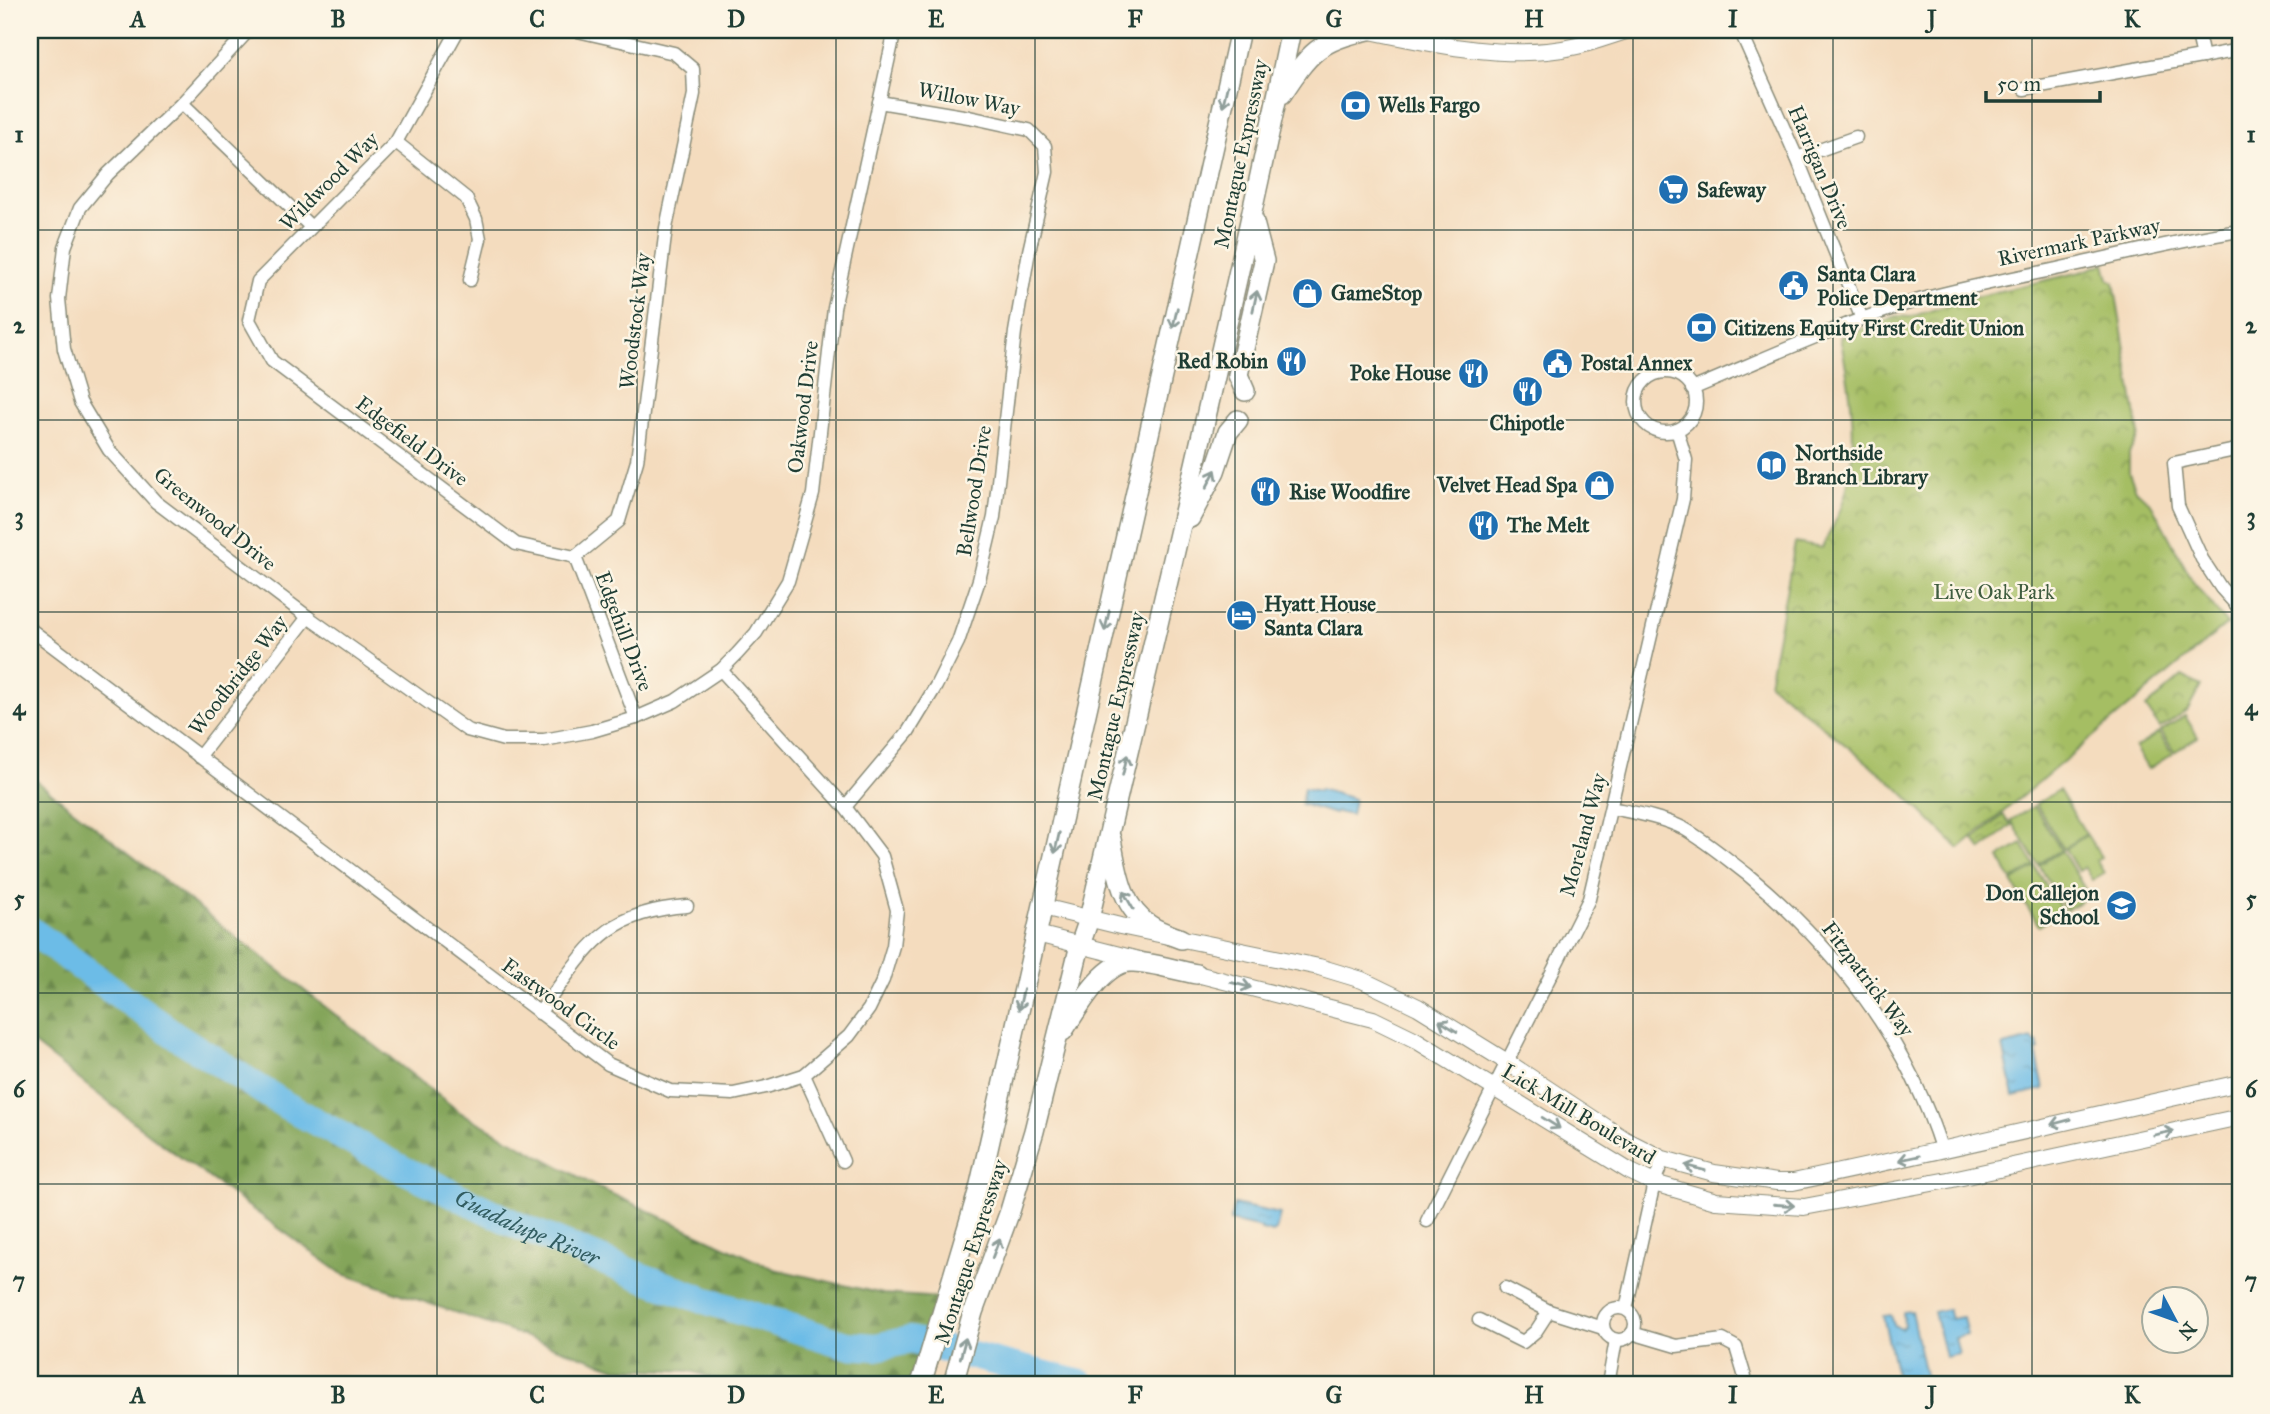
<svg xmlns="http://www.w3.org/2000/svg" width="2270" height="1414" font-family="'IM FELL Great Primer',serif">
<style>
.grass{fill:#a5be64;stroke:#627e4c;stroke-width:2}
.forest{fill:url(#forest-firs);stroke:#527147;stroke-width:2}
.park{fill:url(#park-crowns);stroke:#627e4c;stroke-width:2}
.water{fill:url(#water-ripples);stroke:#467c8e;stroke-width:2}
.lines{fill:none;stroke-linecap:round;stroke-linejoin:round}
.river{stroke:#6cbce7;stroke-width:28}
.minor-casing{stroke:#8a8c79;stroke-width:15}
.secondary-casing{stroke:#8a8c79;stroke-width:18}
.trunk-casing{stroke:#8a8c79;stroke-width:22}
.minor{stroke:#fff;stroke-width:12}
.secondary{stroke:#fff;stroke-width:16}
.trunk{stroke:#fff;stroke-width:19}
.oneway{stroke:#8f9e9a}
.grid{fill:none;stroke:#1f3d34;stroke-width:2;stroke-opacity:0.55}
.labels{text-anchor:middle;stroke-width:5;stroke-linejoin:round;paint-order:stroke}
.street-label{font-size:21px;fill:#1f3d34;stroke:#fcf5e5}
.poi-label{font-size:21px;font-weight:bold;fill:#1f3d34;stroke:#fcf5e5;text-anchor:start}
.park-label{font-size:21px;fill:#405d40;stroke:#fcf5e5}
.water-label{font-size:23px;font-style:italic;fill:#325d61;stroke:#fcf5e5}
.neatline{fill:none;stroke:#1f3d34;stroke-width:2.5}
.grid-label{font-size:23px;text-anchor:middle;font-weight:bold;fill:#1f3d34}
</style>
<defs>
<pattern id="forest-firs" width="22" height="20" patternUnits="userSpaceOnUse" patternTransform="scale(1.75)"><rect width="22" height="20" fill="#84a55a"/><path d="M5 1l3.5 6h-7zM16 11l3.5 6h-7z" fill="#6b884b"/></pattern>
<pattern id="park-crowns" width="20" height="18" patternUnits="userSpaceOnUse" patternTransform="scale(1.75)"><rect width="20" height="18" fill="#a5be64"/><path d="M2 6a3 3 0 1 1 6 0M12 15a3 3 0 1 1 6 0" fill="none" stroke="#869c53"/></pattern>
<pattern id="water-ripples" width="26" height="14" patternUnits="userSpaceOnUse" patternTransform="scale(1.75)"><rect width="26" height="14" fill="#6cbce7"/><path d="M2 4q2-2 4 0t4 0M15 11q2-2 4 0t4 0" fill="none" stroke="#589abc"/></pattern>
</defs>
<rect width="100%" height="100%" fill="#fcf5e5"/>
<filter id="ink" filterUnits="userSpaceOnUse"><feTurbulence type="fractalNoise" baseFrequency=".0143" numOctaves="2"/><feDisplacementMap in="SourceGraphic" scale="14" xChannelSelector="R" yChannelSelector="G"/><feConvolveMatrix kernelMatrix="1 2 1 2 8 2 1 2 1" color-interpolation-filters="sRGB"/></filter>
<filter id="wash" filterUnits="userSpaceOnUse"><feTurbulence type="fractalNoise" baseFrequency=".00686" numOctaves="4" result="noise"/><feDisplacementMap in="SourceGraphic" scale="28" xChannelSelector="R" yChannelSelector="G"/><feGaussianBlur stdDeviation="1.57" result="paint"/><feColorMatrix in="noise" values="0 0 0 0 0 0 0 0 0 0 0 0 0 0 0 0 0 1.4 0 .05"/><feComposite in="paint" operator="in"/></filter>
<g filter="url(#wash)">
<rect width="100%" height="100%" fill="#f4dcbe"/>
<g class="grass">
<polygon points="2185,716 2198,737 2174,752 2161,731"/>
<polygon points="2159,733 2172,754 2148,769 2135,748"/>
<polygon points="2059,790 2086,834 2063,849 2036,804"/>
<polygon points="2034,806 2061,850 2038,864 2011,820"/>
<polygon points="2087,835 2101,857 2096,860 2104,873 2092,880 2084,867 2078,871 2065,849"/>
<polygon points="2022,844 2035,866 2012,880 1999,858"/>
<polygon points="2062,851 2089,896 2066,910 2039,865"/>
<polygon points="2035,867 2063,912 2039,926 2012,882"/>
</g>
<polygon class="forest" points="30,776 461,1113 599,1188 774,1269 883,1294 940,1298 909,1384 732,1384 691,1371 616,1368 341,1273 158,1141 30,1041"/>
<g class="park">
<path d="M2105,263L2109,279L2114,282L2139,435L2129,453V473L2136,490L2152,505L2193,582L2227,624L1959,849L1895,785L1769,683L1795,543L1822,548C1828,535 1836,522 1841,508C1861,452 1852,394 1840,337L1897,316L1910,317L1979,296L2081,272Z"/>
<polygon points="2182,676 2201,686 2188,710 2160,728 2146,708"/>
<polygon points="2003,815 2012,825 1982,850 1974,840"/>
</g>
<g class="water">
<polygon points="1304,788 1319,791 1320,789 1354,799 1351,815 1336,812 1335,814 1301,804"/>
<polygon points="2033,1039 2034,1042 2037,1042 2039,1050 2036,1051 2044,1089 2014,1096 2003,1046"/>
<polygon points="1234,1204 1280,1214 1276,1231 1273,1233 1261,1230 1261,1228 1230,1221"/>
<polygon points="1948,1309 1951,1319 1963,1317 1967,1335 1955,1338 1959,1354 1945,1357 1934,1312"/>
<polygon points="1911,1311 1927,1384 1898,1384 1883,1316 1891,1315 1894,1325 1901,1329 1904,1326 1903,1312"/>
</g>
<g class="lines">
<path class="river" id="s1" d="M30,930L175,1035L287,1106L402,1169L521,1227L642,1277L704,1300L847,1345L876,1347L910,1340L1082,1384"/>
</g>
</g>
<g filter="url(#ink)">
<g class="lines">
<defs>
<g id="minor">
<polyline points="249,30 182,103 108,174 80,208 65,247 59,299 64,349 80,402 109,450 156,502 308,617 467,730 504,740 544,740 592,731 636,718 675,701 721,670 737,654 756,633 788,581 813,494 834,308 895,30"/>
<polyline points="458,30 396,142 258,281 249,320 272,361 516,544 575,557"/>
<polyline points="573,30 674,53 693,69 694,94 666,228 637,461 619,521 575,557"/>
<polyline points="1740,30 1797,158 1862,319"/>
<polyline points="2197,30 2203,57"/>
<polyline points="2024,89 2240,50"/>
<polyline points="182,103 310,226"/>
<polyline points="396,142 466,198 476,219 480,239 470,280"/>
<polyline points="1797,158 1856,137"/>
<circle cx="1666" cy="402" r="30"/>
<path d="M1692,389C1764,359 1835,326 1909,303C1966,286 2022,277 2079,264C2133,252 2186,239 2240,231"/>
<polyline points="2240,449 2174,463 2178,506 2202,559 2221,588 2240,609"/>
<polyline points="575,557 636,718"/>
<polyline points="30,629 608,1064 670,1091 733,1094 766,1087 804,1075 849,1036 869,1009 883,980 893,946 897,910 882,856 845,807 721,670"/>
<polyline points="199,757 308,617"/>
<polyline points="845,807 908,732 936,686 958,642 979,580 994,517 1015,332 1029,251 1047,172 1045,146 1029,130 969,117 879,102"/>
<path d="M1611,808C1635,813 1661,817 1683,828C1706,841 1727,859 1748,875C1836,948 1908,1041 1942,1151"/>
<path d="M539,1013C587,951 601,912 687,906"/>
<polyline points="804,1075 843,1161"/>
<polyline points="1427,1221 1589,899 1683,499 1686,460 1677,430"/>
<polyline points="1505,1288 1549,1311 1603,1328"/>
<circle cx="1619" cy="1324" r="16"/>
<polyline points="1626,1309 1654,1183 1663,1159"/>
<polyline points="1479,1320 1523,1342 1536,1331 1549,1311"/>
<polyline points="1632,1333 1676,1346 1723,1340 1736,1347 1747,1384"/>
<polyline points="1608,1384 1616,1340"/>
</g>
<g id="secondary">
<path d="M1366,30C1432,44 1511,62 1577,46C1594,42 1612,35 1629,30"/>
<path d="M1043,907L1120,926L1319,967L1362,980L1418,1007L1507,1062L1624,1139L1663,1159L1714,1173L1777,1182H1793C1943,1151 2091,1115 2240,1083"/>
<polyline points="1037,934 1139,960"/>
<polyline points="1185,971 1373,1019 1414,1039 1629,1171 1654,1183 1716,1201 1804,1207 1948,1180 2240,1117"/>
</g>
<g id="trunk">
<path d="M1282,94C1309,53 1319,40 1369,30"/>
<polyline points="1245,391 1238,375 1264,261 1253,219"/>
<polyline points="1190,518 1215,471 1228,432 1238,420"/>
<path d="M1111,839C1117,870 1121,908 1151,926C1160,932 1171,935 1181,939"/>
<path d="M1063,1031C1077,1010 1103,962 1131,962C1148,961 1178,971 1197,974"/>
<polyline points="921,1384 979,1189 1240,30"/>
<path d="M953,1384L973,1312L1010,1211L1034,1131L1080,945L1089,919C1158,623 1229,327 1291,30"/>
</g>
</defs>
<use href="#minor" class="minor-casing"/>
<use href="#secondary" class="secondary-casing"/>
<use href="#trunk" class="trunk-casing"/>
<use href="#minor" class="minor"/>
<use href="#secondary" class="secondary"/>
<use href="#trunk" class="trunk"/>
</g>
<defs><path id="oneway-shaft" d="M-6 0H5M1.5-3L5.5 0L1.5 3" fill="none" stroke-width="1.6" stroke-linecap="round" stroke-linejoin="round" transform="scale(1.75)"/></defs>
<g class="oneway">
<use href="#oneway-shaft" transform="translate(1225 96) rotate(103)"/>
<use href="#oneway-shaft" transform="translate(1255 301) rotate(-78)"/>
<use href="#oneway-shaft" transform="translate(1175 318) rotate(103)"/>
<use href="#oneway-shaft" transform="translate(1211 479) rotate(-63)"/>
<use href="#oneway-shaft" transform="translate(1107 621) rotate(103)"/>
<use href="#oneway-shaft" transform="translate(1125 765) rotate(-77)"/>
<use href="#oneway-shaft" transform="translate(1057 843) rotate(103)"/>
<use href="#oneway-shaft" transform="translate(1128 900) rotate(-120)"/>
<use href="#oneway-shaft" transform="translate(1241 985) rotate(14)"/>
<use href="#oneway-shaft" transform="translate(1021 1000) rotate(103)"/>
<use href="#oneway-shaft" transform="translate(1448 1026) rotate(-148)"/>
<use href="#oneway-shaft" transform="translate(2061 1122) rotate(165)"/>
<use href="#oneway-shaft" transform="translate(1551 1123) rotate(32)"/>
<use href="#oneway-shaft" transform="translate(2164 1133) rotate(-12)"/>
<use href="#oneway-shaft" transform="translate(1909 1158) rotate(168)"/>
<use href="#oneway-shaft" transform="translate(1695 1168) rotate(-165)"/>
<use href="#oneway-shaft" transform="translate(1784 1205) rotate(4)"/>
<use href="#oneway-shaft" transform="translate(996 1248) rotate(-69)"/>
<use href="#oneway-shaft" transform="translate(963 1348) rotate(-75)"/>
</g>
</g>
<path class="grid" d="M238,30V1384M437,30V1384M637,30V1384M836,30V1384M1035,30V1384M1235,30V1384M1434,30V1384M1633,30V1384M1833,30V1384M2032,30V1384M30,230H2240M30,420H2240M30,612H2240M30,802H2240M30,993H2240M30,1184H2240"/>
<defs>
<symbol id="bank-disc" viewBox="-11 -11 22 22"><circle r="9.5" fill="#1f6fb2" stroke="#fcf5e5"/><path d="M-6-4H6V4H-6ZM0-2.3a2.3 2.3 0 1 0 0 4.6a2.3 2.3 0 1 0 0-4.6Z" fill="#fff"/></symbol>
<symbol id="supermarket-disc" viewBox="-11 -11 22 22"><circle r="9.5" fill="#1f6fb2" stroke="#fcf5e5"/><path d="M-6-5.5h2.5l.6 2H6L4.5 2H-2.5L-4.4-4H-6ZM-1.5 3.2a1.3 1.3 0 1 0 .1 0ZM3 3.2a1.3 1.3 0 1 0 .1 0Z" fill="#fff"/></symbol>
<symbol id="civic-disc" viewBox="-11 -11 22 22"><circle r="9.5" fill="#1f6fb2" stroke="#fcf5e5"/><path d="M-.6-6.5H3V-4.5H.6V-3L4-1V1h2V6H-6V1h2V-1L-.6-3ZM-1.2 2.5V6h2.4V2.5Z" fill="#fff"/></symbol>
<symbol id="shop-disc" viewBox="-11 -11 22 22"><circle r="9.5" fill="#1f6fb2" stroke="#fcf5e5"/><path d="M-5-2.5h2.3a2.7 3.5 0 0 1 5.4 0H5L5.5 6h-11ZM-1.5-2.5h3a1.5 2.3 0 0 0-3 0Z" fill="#fff"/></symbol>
<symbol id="restaurant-disc" viewBox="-11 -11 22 22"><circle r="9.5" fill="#1f6fb2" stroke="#fcf5e5"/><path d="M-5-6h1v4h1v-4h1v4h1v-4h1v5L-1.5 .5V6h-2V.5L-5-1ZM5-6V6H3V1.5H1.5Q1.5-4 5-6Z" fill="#fff"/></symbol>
<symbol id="library-disc" viewBox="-11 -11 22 22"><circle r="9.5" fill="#1f6fb2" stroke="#fcf5e5"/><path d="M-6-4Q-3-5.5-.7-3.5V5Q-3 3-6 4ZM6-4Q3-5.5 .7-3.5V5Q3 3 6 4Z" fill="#fff"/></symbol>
<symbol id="hotel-disc" viewBox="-11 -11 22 22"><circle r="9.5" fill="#1f6fb2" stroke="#fcf5e5"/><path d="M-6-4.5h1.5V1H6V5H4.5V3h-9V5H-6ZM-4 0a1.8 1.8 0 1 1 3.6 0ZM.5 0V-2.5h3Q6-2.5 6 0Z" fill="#fff"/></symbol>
<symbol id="school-disc" viewBox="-11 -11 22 22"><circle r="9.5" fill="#1f6fb2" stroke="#fcf5e5"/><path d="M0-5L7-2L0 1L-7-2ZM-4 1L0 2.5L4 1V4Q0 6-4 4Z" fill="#fff"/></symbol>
</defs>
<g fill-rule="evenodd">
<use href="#bank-disc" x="1338" y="88" width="35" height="35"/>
<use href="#supermarket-disc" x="1656" y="172" width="35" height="35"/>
<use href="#civic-disc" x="1776" y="268" width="35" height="35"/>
<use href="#shop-disc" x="1290" y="276" width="35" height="35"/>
<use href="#bank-disc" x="1684" y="310" width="35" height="35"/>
<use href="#restaurant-disc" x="1274" y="344" width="35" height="35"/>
<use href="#civic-disc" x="1540" y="346" width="35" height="35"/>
<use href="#restaurant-disc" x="1456" y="356" width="35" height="35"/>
<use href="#restaurant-disc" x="1510" y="374" width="35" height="35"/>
<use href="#library-disc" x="1754" y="448" width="35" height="35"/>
<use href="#shop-disc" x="1582" y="468" width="35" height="35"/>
<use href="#restaurant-disc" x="1248" y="474" width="35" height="35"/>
<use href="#restaurant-disc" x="1466" y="508" width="35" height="35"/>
<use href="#hotel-disc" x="1224" y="598" width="35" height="35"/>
<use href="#school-disc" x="2104" y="888" width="35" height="35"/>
</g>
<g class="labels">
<g class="street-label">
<text transform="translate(969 99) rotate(11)" y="7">Willow Way</text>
<text transform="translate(1241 154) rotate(-78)" y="7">Montague Expressway</text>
<text transform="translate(1820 167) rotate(67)" y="7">Harrigan Drive</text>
<text transform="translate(329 181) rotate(-45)" y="7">Wildwood Way</text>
<text transform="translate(2079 242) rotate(-12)" y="7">Rivermark Parkway</text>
<text transform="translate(635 321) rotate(-83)" y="7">Woodstock Way</text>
<text transform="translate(803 407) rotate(-83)" y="7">Oakwood Drive</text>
<text transform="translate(412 441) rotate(37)" y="7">Edgefield Drive</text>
<text transform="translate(974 491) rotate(-81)" y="7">Bellwood Drive</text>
<text transform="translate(215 519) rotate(39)" y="7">Greenwood Drive</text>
<text transform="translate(624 631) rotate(69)" y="7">Edgehill Drive</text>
<text transform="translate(238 675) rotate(-52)" y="7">Woodbridge Way</text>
<text transform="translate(1116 706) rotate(-77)" y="7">Montague Expressway</text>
<text transform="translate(1583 835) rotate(-75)" y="7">Moreland Way</text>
<text transform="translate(1868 979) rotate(53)" y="7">Fitzpatrick Way</text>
<text transform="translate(561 1004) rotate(36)" y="7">Eastwood Circle</text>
<text transform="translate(1579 1114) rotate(31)" y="7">Lick Mill Boulevard</text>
<text transform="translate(971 1252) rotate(-72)" y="7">Montague Expressway</text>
</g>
<g class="poi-label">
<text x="1378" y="112">Wells Fargo</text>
<text x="1697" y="197">Safeway</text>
<text x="1817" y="281">Santa Clara<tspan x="1817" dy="24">Police Department</tspan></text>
<text x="1331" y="300">GameStop</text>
<text x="1724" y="335">Citizens Equity First Credit Union</text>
<text x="1268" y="368" text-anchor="end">Red Robin</text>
<text x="1581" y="370">Postal Annex</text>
<text x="1451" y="380" text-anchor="end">Poke House</text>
<text x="1527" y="430" text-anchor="middle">Chipotle</text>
<text x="1795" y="460">Northside<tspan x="1795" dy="24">Branch Library</tspan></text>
<text x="1577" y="492" text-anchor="end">Velvet Head Spa</text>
<text x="1289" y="499">Rise Woodfire</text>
<text x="1507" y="532">The Melt</text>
<text x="1264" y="611">Hyatt House<tspan x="1264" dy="24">Santa Clara</tspan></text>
<text x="2099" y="900" text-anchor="end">Don Callejon<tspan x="2099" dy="24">School</tspan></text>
</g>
<g class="park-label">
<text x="1994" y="599">Live Oak Park</text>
</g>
<g class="water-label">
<text dy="8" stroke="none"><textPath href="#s1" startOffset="581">Guadalupe River</textPath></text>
</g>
</g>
<rect width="2270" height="1414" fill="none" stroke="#fcf5e5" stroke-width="77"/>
<g transform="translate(2175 1320) rotate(131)"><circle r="33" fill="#fcf5e5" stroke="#a4ab9e" stroke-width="2"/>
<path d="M0-5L12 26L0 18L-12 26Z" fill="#1f6fb2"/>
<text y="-10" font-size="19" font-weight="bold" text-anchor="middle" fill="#1f3d34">N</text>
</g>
<path d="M1986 91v10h114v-10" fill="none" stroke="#1f3d34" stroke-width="3.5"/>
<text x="1997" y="91" font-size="21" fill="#1f3d34" stroke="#fcf5e5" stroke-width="5" paint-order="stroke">50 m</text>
<rect x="38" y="38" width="2194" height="1338" class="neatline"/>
<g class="grid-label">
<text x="138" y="27">A</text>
<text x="338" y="27">B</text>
<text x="537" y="27">C</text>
<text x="736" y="27">D</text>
<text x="936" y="27">E</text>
<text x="1135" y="27">F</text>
<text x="1334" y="27">G</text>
<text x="1534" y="27">H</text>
<text x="1733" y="27">I</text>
<text x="1932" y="27">J</text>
<text x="2132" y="27">K</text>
<text x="19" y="142">1</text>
<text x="2251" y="142">1</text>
<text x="19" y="333">2</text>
<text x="2251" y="333">2</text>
<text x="19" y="524">3</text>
<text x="2251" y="524">3</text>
<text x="19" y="715">4</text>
<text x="2251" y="715">4</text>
<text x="19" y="906">5</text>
<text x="2251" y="906">5</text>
<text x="19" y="1097">6</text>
<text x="2251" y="1097">6</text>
<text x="19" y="1288">7</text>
<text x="2251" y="1288">7</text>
<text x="138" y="1403">A</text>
<text x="338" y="1403">B</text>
<text x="537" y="1403">C</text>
<text x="736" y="1403">D</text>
<text x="936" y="1403">E</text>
<text x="1135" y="1403">F</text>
<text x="1334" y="1403">G</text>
<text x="1534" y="1403">H</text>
<text x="1733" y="1403">I</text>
<text x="1932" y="1403">J</text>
<text x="2132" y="1403">K</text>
</g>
</svg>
